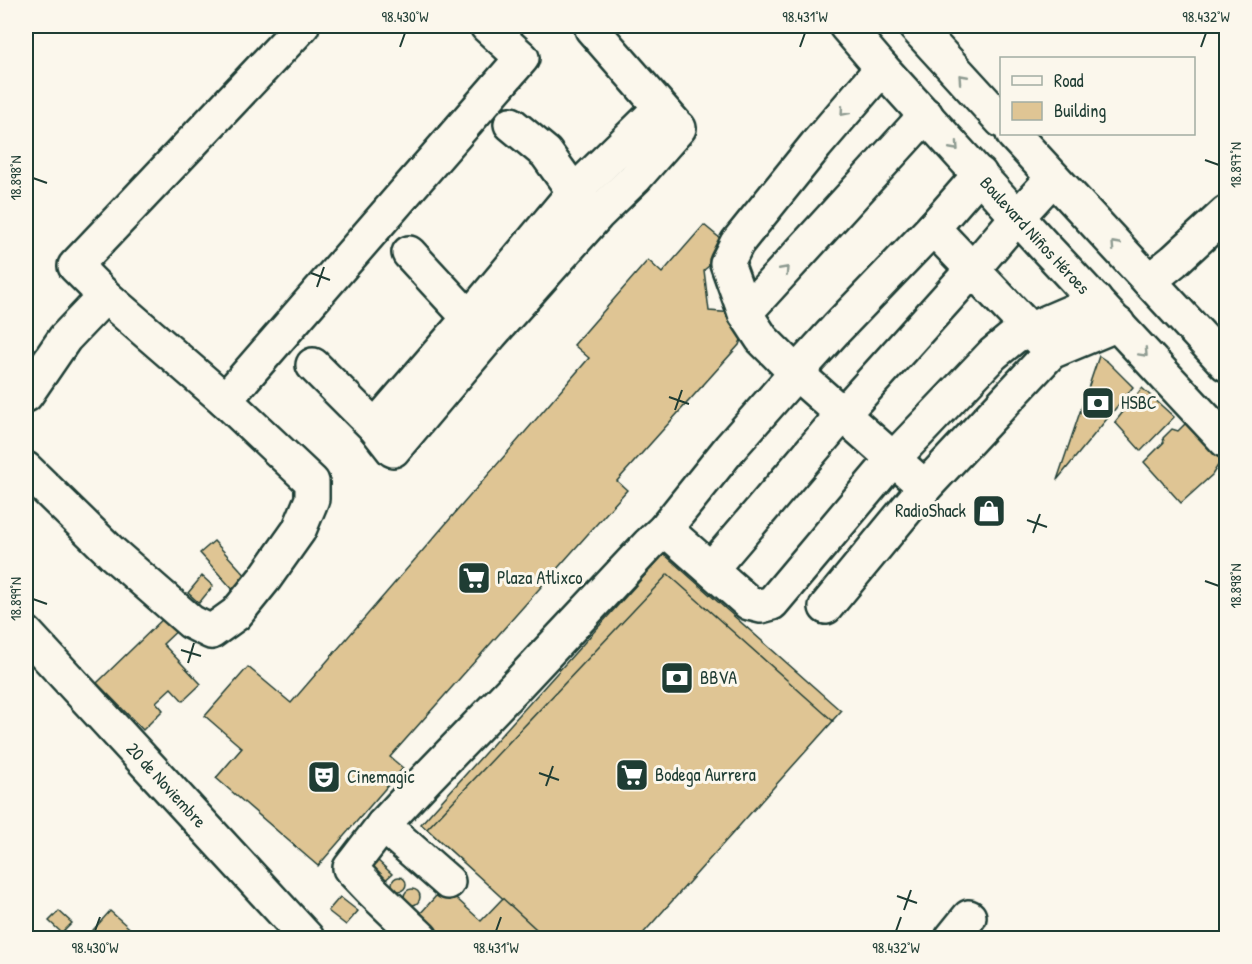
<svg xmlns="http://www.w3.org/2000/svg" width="1252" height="964" font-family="'Patrick Hand',sans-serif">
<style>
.building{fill:#dfc594;stroke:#1f3d34;stroke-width:1.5}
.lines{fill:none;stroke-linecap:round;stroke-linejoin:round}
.minor-casing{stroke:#1f3d34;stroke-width:38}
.major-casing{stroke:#1f3d34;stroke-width:38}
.minor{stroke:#fbf7ec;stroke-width:33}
.major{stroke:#fbf7ec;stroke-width:33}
.oneway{stroke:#8d9a90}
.ticks{fill:none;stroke:#1f3d34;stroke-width:2}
.labels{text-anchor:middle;stroke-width:6;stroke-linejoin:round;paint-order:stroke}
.street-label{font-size:18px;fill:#1f3d34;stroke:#fbf7ec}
.poi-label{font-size:18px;fill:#1f3d34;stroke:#fbf7ec;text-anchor:start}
.neatline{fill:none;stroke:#1f3d34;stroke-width:2}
.ticks-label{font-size:15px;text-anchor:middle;fill:#1f3d34}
</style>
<rect width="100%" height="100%" fill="#fbf7ec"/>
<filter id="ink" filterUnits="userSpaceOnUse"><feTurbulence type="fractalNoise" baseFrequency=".0167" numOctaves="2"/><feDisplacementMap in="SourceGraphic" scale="12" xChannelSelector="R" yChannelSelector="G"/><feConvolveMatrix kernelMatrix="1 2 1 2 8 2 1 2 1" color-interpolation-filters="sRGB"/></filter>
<g filter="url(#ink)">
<g class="building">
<polygon points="704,225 722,240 724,254 704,270 709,311 734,313 745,329 739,345 617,481 627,490 390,757 403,768 318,866 216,778 242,748 205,716 248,667 291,703 589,358 574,345 648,260 662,273"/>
<polygon points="1099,356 1108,362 1133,387 1057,480"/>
<polygon points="1142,388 1174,417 1141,451 1115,422"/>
<polygon points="1186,423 1224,456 1212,475 1181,503 1144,462 1164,442 1163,438 1172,429 1178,431"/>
<polygon points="214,541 249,579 235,592 200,553"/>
<polygon points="664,554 841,711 637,938 428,938 411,924 444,887 481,921 503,898 421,824"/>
<polygon points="668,574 833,721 639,938 546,938 427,829"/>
<polygon points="202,576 213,586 199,603 188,593"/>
<polygon points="171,611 184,624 163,644 201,684 183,701 171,688 156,702 163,710 143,730 97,683"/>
<polygon points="375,858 392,874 381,884 365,867"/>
<circle cx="399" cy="884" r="7"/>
<circle cx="412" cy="897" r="8"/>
<polygon points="340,897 358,911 346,925 328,911"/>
<polygon points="59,911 72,923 62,933 49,921"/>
<polygon points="110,911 135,933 130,938 86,938"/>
</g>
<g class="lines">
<defs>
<g id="minor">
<polyline points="594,26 592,29 675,124"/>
<polyline points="882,68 816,145 737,243 727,263 745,313 762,339 796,373 925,487"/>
<polyline points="511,124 546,153 574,192 589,208"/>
<polyline points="933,228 980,174"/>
<polyline points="409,253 469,318 487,331"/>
<polyline points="1149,281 1174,261 1226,213"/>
<polyline points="745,313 926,115"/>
<polyline points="313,365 375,427 393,450 491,334 597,215 635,178 679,128"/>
<polyline points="26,395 65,338 105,296"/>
<polyline points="225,400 522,58 487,26"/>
<polyline points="375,427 469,318 574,192 660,108"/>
<polyline points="26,469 112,553 191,622 211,632 236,614 265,578 299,530 312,499 312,482 225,400 105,296 75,266 302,26"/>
<polyline points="665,529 749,603 761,606 772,603 893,459 993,354 1015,336 1078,309 1095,300"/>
<polyline points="711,569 843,414 973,269 1018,216 1053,178"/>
<polyline points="826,607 925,487 1051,352 1118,324"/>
<path id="s1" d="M26,633L307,938"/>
<polyline points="383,825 448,882"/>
<polyline points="421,938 373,892 350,868 383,825 427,778 514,688 649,544 665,529 730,448 796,373 836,329 933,228 1051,352"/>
<polyline points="952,938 969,917"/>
</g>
<g id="major">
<path id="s2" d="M846,26L882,68L1044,246L1226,441"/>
<polyline points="915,26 1002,121"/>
<polyline points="1013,134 1226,364"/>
</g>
</defs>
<use href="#minor" class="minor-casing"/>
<use href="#major" class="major-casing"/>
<use href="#minor" class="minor"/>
<use href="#major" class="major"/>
</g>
<defs><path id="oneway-chevron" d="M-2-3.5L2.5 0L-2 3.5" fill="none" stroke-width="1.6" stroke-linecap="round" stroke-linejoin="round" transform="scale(1.5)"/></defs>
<g class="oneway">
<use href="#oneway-chevron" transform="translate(962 78) rotate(-132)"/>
<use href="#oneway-chevron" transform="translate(844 112) rotate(131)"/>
<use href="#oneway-chevron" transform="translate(955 147) rotate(48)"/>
<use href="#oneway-chevron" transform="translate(1115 245) rotate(-133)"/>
<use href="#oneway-chevron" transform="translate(785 270) rotate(-48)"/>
<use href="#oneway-chevron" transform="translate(1144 353) rotate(47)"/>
</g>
</g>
<path class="ticks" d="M400,47L405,33M800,47L805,33M1201,47L1206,33M1205,160L1219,165M33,178L47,183M311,273L330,280M317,287L324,267M669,397L689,404M675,410L682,390M1027,520L1047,527M1033,533L1040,514M1205,581L1219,586M33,599L47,604M181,650L201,656M188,663L194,643M539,773L559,780M546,786L553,766M897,896L917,903M904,910L911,890M95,931L100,917M496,931L501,917M896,931L901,917"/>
<defs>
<symbol id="bank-square" viewBox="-11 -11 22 22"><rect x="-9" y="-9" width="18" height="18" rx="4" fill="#1f3d34" stroke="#fbf7ec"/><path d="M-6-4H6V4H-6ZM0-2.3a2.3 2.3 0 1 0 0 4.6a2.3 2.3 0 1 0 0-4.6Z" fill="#fff"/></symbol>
<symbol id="shop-square" viewBox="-11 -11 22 22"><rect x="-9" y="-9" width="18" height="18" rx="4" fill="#1f3d34" stroke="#fbf7ec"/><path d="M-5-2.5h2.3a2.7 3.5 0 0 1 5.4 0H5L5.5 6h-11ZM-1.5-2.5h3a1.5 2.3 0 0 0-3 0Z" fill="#fff"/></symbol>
<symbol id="supermarket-square" viewBox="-11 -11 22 22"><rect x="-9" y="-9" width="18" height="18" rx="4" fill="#1f3d34" stroke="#fbf7ec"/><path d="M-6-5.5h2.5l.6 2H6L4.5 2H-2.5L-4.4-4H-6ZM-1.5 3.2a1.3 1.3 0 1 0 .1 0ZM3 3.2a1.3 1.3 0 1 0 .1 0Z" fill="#fff"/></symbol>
<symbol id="theatre-square" viewBox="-11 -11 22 22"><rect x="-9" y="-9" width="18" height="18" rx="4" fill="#1f3d34" stroke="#fbf7ec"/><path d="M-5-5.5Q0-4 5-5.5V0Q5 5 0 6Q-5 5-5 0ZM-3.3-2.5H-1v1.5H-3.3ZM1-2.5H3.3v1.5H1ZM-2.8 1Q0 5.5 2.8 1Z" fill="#fff"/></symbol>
</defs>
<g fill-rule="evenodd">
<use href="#bank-square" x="1079" y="384" width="38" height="38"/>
<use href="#shop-square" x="970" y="492" width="38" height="38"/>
<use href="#supermarket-square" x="455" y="559" width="38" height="38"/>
<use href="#bank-square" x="658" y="659" width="38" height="38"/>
<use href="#supermarket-square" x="613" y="756" width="38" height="38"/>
<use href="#theatre-square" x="305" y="758" width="38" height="38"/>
</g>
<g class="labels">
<g class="street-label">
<text dy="6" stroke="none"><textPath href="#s2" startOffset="282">Boulevard Niños Héroes</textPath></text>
<text dy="6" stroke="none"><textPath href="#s1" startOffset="207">20 de Noviembre</textPath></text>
</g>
<g class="poi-label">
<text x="1121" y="409">HSBC</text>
<text x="966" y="517" text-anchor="end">RadioShack</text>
<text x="497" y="584">Plaza Atlixco</text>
<text x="700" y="684">BBVA</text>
<text x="655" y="781">Bodega Aurrera</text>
<text x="347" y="783">Cinemagic</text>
</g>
</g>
<rect width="1252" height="964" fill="none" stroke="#fbf7ec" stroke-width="66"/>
<rect x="1000" y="57" width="195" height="78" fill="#fbf7ec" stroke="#a3ada2" stroke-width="1.5"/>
<rect x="1012" y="76" width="30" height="9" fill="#fbf7ec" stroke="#a3ada2" stroke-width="1.5"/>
<text x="1054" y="87" font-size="18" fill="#1f3d34">Road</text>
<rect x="1012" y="102" width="30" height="18" fill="#dfc594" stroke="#a3ada2" stroke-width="1.5"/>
<text x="1054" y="117" font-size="18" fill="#1f3d34">Building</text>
<rect x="33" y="33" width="1186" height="898" class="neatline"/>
<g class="ticks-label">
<text x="405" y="22">98.430°W</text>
<text x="805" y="22">98.431°W</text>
<text x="1206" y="22">98.432°W</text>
<text transform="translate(1236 165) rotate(-90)" y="5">18.897°N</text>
<text transform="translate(16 178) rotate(-90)" y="5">18.898°N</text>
<text transform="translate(1236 586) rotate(-90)" y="5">18.898°N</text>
<text transform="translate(16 599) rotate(-90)" y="5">18.899°N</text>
<text x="95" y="953">98.430°W</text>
<text x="496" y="953">98.431°W</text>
<text x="896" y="953">98.432°W</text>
</g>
</svg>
